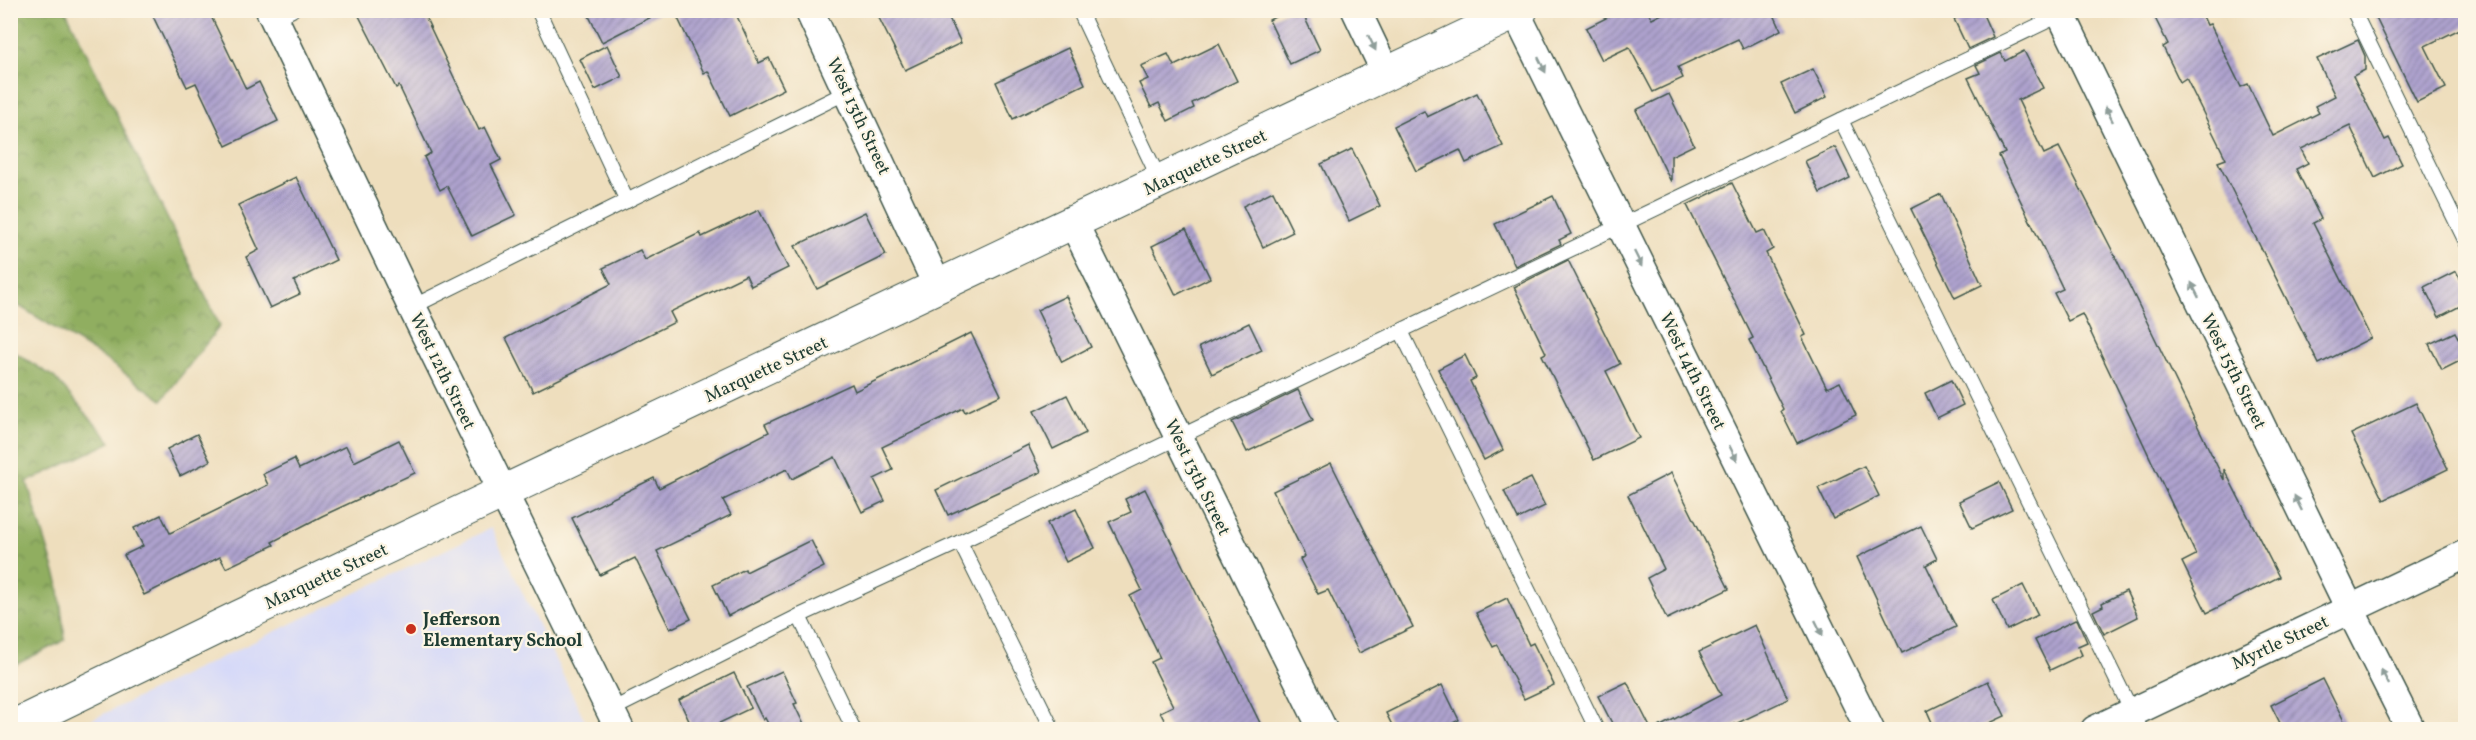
<svg xmlns="http://www.w3.org/2000/svg" width="2476" height="740" font-family="Vollkorn,serif">
<style>
.built{fill:#d4d8f9}
.forest{fill:url(#forest-crowns);stroke:#58764a;stroke-width:1.5}
.building{fill:url(#building-hatch)}
.lines{fill:none;stroke-linecap:round;stroke-linejoin:round}
.service-casing{stroke:#3e5549;stroke-width:16}
.minor-casing{stroke:#3e5549;stroke-width:31}
.tertiary-casing{stroke:#3e5549;stroke-width:35}
.service{stroke:#fff;stroke-width:14}
.minor{stroke:#fff;stroke-width:28}
.tertiary{stroke:#fff;stroke-width:33}
.oneway{fill:#8f9e9a}
.poi-dot{fill:#c8321e;stroke:#fcf5e5;stroke-width:2}
.labels{text-anchor:middle;stroke-width:4.5;stroke-linejoin:round;paint-order:stroke}
.street-label{font-size:18px;fill:#1f3d34;stroke:#fcf5e5}
.poi-label{font-size:18px;font-weight:bold;fill:#1f3d34;stroke:#fcf5e5;text-anchor:start}
</style>
<defs>
<pattern id="forest-crowns" width="20" height="18" patternUnits="userSpaceOnUse" patternTransform="scale(1.5)"><rect width="20" height="18" fill="#90ae61"/><path d="M2 6a3 3 0 1 1 6 0M12 15a3 3 0 1 1 6 0" fill="none" stroke="#758f51"/></pattern>
<pattern id="building-hatch" width="6" height="6" patternUnits="userSpaceOnUse" patternTransform="scale(1.5)"><rect width="6" height="6" fill="#aea2ce"/><path d="M-1 1l2-2M0 6l6-6M5 7l2-2" fill="none" stroke="#8d85a8"/></pattern>
</defs>
<rect width="100%" height="100%" fill="#fcf5e5"/>
<filter id="ink" filterUnits="userSpaceOnUse"><feTurbulence type="fractalNoise" baseFrequency=".0167" numOctaves="2"/><feDisplacementMap in="SourceGraphic" scale="12" xChannelSelector="R" yChannelSelector="G"/><feConvolveMatrix kernelMatrix="1 2 1 2 8 2 1 2 1" color-interpolation-filters="sRGB"/></filter>
<filter id="wash" filterUnits="userSpaceOnUse"><feTurbulence type="fractalNoise" baseFrequency=".008" numOctaves="4" result="noise"/><feDisplacementMap in="SourceGraphic" scale="24" xChannelSelector="R" yChannelSelector="G"/><feGaussianBlur stdDeviation="1.35" result="paint"/><feColorMatrix in="noise" values="0 0 0 0 0 0 0 0 0 0 0 0 0 0 0 0 0 1.4 0 .05"/><feComposite in="paint" operator="in"/></filter>
<g filter="url(#wash)">
<rect width="100%" height="100%" fill="#eedebd"/>
<polygon class="built" points="491,528 589,729 72,729"/>
<g class="forest">
<polygon points="10,11 66,11 220,326 162,400 99,355 11,301"/>
<polygon points="11,350 54,377 111,442 27,482 58,582 65,640 11,667"/>
</g>
<g id="blocks">
<g class="building">
<polygon points="150,10 208,10 246,89 259,82 278,121 226,146 196,83 187,87"/>
<polygon points="356,10 422,10 479,130 485,127 501,160 491,165 516,215 472,236 447,186 440,190 424,157 431,153 399,86 396,88"/>
<polygon points="586,10 665,10 602,42"/>
<polygon points="674,10 734,10 759,63 769,58 784,89 730,116 708,71 704,73"/>
<polygon points="875,10 945,10 961,43 905,70"/>
<polygon points="1288,10 1301,10 1320,50 1290,64 1269,20"/>
<polygon points="1622,10 1647,10 1652,19 1670,10 1772,10 1781,30 1743,49 1738,39 1678,67 1683,78 1653,92 1629,47 1602,60 1586,28"/>
<polygon points="1972,10 1981,10 1993,37 1968,49 1954,19"/>
<polygon points="2151,10 2200,10 2207,25 2210,24 2241,87 2248,84 2273,136 2319,113 2315,106 2335,96 2317,59 2358,40 2365,56 2365,70 2353,76 2385,140 2389,138 2402,164 2375,178 2350,126 2301,149 2308,163 2296,169 2321,219 2313,223 2371,338 2319,364 2218,162 2226,159 2186,78 2180,82 2163,47 2168,44"/>
<polygon points="2372,10 2466,10 2466,26 2425,46 2446,88 2417,102"/>
<polygon points="1219,44 1237,81 1192,103 1194,108 1168,121 1159,103 1151,107 1139,83 1148,79 1141,66 1168,54 1174,66"/>
<polygon points="607,45 622,77 595,90 580,59"/>
<polygon points="1068,48 1085,84 1013,119 996,82"/>
<polygon points="2024,51 2043,88 2018,100 2044,154 2059,147 2111,248 2224,480 2224,469 2279,577 2207,613 2182,562 2196,555 2082,314 2068,321 2054,293 2063,289 1999,156 2005,153 1968,78 1980,73 1976,65 2001,53 2005,61"/>
<polygon points="1813,69 1827,97 1795,113 1781,84"/>
<polygon points="1477,93 1503,146 1466,163 1460,150 1416,171 1394,126 1424,111 1427,117"/>
<polygon points="1669,94 1694,145 1671,156 1671,182 1636,110"/>
<polygon points="1835,147 1850,178 1820,193 1805,161"/>
<polygon points="1352,149 1380,206 1349,221 1321,164"/>
<polygon points="296,177 336,260 294,281 300,294 270,308 246,257 259,250 238,205"/>
<polygon points="1732,183 1757,233 1764,230 1773,249 1766,253 1806,335 1802,337 1827,388 1840,382 1856,415 1797,443 1781,411 1783,409 1749,340 1753,338 1687,205"/>
<polygon points="1273,191 1293,232 1263,247 1243,206"/>
<polygon points="1941,194 1982,285 1955,298 1911,209"/>
<polygon points="1553,196 1571,234 1559,240 1561,244 1515,266 1495,224"/>
<polygon points="759,210 788,268 751,286 746,275 670,312 675,322 533,392 506,338 611,284 603,268 640,250 645,260 700,233 702,237"/>
<polygon points="865,212 886,255 817,289 795,246"/>
<polygon points="1186,229 1210,278 1176,295 1152,246"/>
<polygon points="1568,260 1620,364 1606,371 1639,438 1594,460 1542,355 1546,353 1514,287"/>
<polygon points="2456,271 2466,290 2466,303 2439,317 2424,287"/>
<polygon points="1066,296 1091,347 1062,362 1037,310"/>
<polygon points="1249,323 1262,350 1212,374 1199,347"/>
<polygon points="2455,332 2466,352 2466,358 2442,370 2429,344"/>
<polygon points="971,333 1001,395 965,412 963,408 882,447 893,470 874,479 885,501 862,512 835,457 792,479 787,469 723,500 731,515 657,551 691,619 670,629 635,558 600,575 572,518 654,478 659,488 769,432 765,424 852,384 855,391"/>
<polygon points="1465,355 1476,378 1470,381 1503,450 1484,460 1438,369"/>
<polygon points="1951,380 1963,405 1937,418 1925,393"/>
<polygon points="1298,390 1313,420 1247,452 1232,422"/>
<polygon points="1067,395 1086,433 1053,449 1034,411"/>
<polygon points="2416,403 2448,469 2384,500 2351,434"/>
<polygon points="197,434 210,461 180,476 167,449"/>
<polygon points="399,440 415,473 322,516 272,542 274,545 226,568 220,557 144,595 124,555 143,546 134,528 161,515 170,533 268,485 263,474 294,459 299,469 346,446 354,462"/>
<polygon points="1028,445 1041,472 948,515 936,490"/>
<polygon points="1331,463 1413,627 1359,653 1328,590 1318,594 1300,559 1305,556 1273,491"/>
<polygon points="1864,466 1879,496 1833,519 1818,488"/>
<polygon points="1671,473 1729,589 1667,619 1647,578 1664,569 1628,495"/>
<polygon points="1531,478 1545,506 1518,519 1504,491"/>
<polygon points="1999,482 2012,509 1972,528 1959,501"/>
<polygon points="1145,489 1209,619 1263,729 1169,729 1160,712 1173,706 1151,662 1160,658 1130,596 1142,590 1109,522 1131,512 1125,499"/>
<polygon points="1076,509 1095,548 1066,562 1047,523"/>
<polygon points="1921,526 1937,559 1926,565 1956,627 1902,653 1857,557"/>
<polygon points="811,540 824,567 728,616 713,585 745,569 746,572"/>
<polygon points="2023,585 2038,615 2007,630 1993,600"/>
<polygon points="2126,591 2138,617 2104,634 2093,611 2103,606 2102,603"/>
<polygon points="1507,598 1529,645 1533,643 1554,685 1524,699 1497,645 1493,647 1476,613"/>
<polygon points="2077,619 2087,642 2078,646 2082,655 2050,670 2035,640"/>
<polygon points="1755,625 1788,699 1725,729 1655,729 1721,695 1699,652"/>
<polygon points="782,671 797,703 794,704 806,729 771,729 765,718 763,720 747,687"/>
<polygon points="734,673 751,708 707,729 693,729 679,700"/>
<polygon points="2323,679 2348,729 2283,729 2271,705"/>
<polygon points="1988,681 2005,716 1977,729 1935,729 1927,711"/>
<polygon points="1627,682 1651,729 1615,729 1598,696"/>
<polygon points="1442,685 1459,720 1441,729 1394,729 1386,713"/>
</g>
</g>
</g>
<g filter="url(#ink)">
<use href="#blocks" fill-opacity="0" stroke="#3e5549" stroke-width="1.5"/>
<g class="lines">
<defs>
<g id="service">
<polyline points="538,10 627,201"/>
<polyline points="1079,10 1160,181"/>
<polyline points="2353,10 2466,242"/>
<polyline points="274,19 292,10"/>
<polyline points="1841,120 2141,730"/>
<polyline points="412,307 847,92"/>
<polyline points="1401,331 1597,730"/>
<polyline points="960,542 1053,730"/>
<polyline points="799,616 854,730"/>
<polyline points="611,710 799,616 960,542 2064,13"/>
</g>
<g id="minor">
<polyline points="270,10 412,307 620,730"/>
<polyline points="809,10 938,287"/>
<polyline points="1356,10 1387,75"/>
<polyline points="2059,10 2350,609 2411,730"/>
<polyline points="1516,13 1870,730"/>
<polyline points="1074,224 1323,730"/>
<polyline points="2095,730 2466,554"/>
</g>
<polyline id="tertiary" points="10,728 239,617 1521,10"/>
</defs>
<use href="#service" class="service-casing"/>
<use href="#minor" class="minor-casing"/>
<use href="#tertiary" class="tertiary-casing"/>
<use href="#service" class="service"/>
<use href="#minor" class="minor"/>
<use href="#tertiary" class="tertiary"/>
</g>
<defs><path id="oneway-solid" d="M-6-.8H1V-3.2L6.5 0L1 3.2V.8H-6Z" transform="scale(1.5)"/></defs>
<g class="oneway">
<use href="#oneway-solid" transform="translate(1372 43) rotate(64)"/>
<use href="#oneway-solid" transform="translate(1542 65) rotate(64)"/>
<use href="#oneway-solid" transform="translate(2109 114) rotate(-116)"/>
<use href="#oneway-solid" transform="translate(1638 259) rotate(64)"/>
<use href="#oneway-solid" transform="translate(2195 290) rotate(-116)"/>
<use href="#oneway-solid" transform="translate(1733 453) rotate(64)"/>
<use href="#oneway-solid" transform="translate(2298 503) rotate(-116)"/>
<use href="#oneway-solid" transform="translate(1819 628) rotate(64)"/>
<use href="#oneway-solid" transform="translate(2385 677) rotate(-117)"/>
</g>
</g>
<circle class="poi-dot" cx="411" cy="629" r="6"/>
<g class="labels">
<g class="street-label">
<text transform="translate(859 116) rotate(65)" y="6">West 13th Street</text>
<text transform="translate(1205 162) rotate(-25)" y="6">Marquette Street</text>
<text transform="translate(766 369) rotate(-25)" y="6">Marquette Street</text>
<text transform="translate(443 371) rotate(64)" y="6">West 12th Street</text>
<text transform="translate(1693 371) rotate(64)" y="6">West 14th Street</text>
<text transform="translate(2234 371) rotate(64)" y="6">West 15th Street</text>
<text transform="translate(1198 477) rotate(64)" y="6">West 13th Street</text>
<text transform="translate(326 576) rotate(-25)" y="6">Marquette Street</text>
<text transform="translate(2280 642) rotate(-25)" y="6">Myrtle Street</text>
</g>
<g class="poi-label">
<text x="423" y="625">Jefferson<tspan x="423" dy="21">Elementary School</tspan></text>
</g>
</g>
<rect width="2476" height="740" fill="none" stroke="#fcf5e5" stroke-width="36"/>
</svg>
